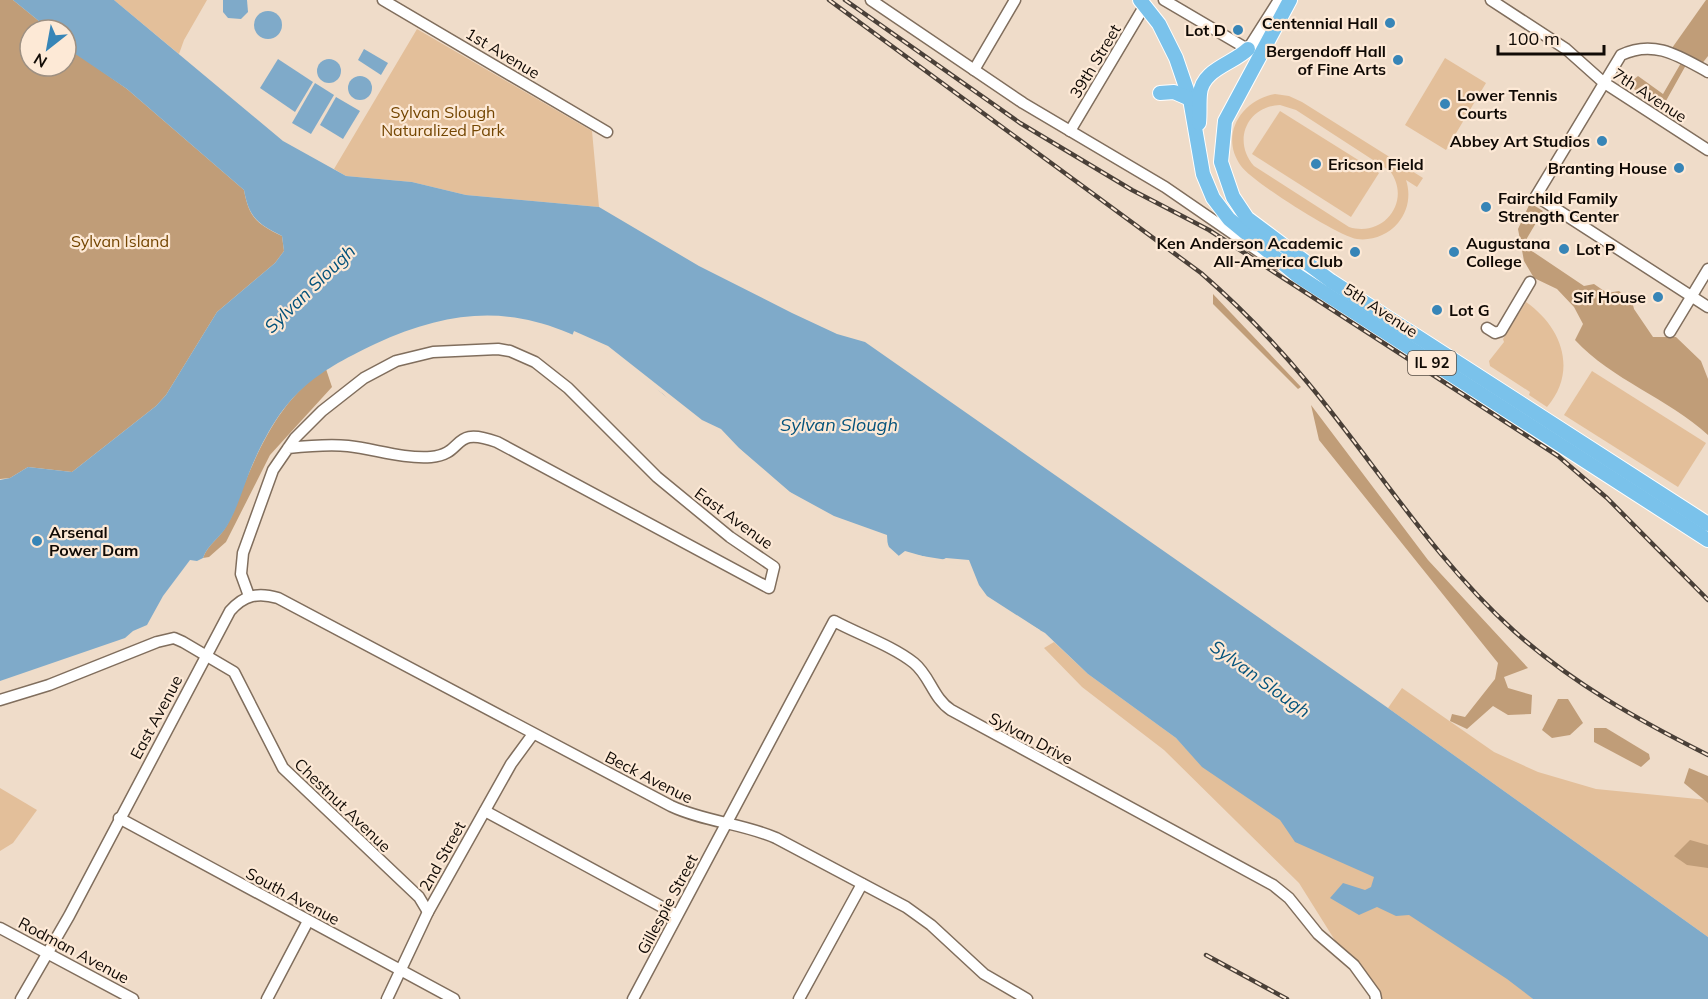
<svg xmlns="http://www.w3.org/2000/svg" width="1708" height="999" font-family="Mulish,sans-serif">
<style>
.green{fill:#e3bf9a;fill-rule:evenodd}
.forest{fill:#c09d78}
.water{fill:#7faac9}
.pier{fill:#efdcc9}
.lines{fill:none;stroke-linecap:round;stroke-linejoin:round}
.minor-casing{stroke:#806e5d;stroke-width:13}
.major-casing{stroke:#fff;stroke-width:16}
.minor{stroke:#fff;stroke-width:10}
.major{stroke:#7ac2eb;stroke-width:14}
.rail-casing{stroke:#4a4038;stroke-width:4.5}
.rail{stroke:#fde9d6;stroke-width:2;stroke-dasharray:7;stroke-linecap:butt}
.poi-dot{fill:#3785b7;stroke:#fde9d6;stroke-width:2}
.labels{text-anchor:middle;stroke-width:4.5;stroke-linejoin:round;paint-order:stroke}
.shield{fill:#fde9d6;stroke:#574d44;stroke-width:1.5}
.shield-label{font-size:15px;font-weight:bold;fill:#100a05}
.poi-label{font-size:16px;font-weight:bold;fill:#100a05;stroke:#fde9d6;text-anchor:end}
.street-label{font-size:16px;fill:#100a05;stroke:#fde9d6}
.park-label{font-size:16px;fill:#744602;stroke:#fde9d6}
.water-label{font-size:18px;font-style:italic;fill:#03527b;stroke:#fde9d6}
</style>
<rect width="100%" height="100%" fill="#efdcc9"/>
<g class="green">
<polygon points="114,0 207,0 184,40 179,54"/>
<polygon points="417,29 592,131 599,207 466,195 412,182 346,176 334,169"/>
<polygon points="1445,58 1486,83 1446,150 1405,125"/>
<path d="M1275,94L1289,96L1302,102L1423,178L1417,187L1406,180C1411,195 1408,211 1398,223C1388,235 1372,241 1357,239C1339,237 1251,181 1241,166C1219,136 1241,100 1275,94ZM1280,105L1296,110L1390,171C1412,201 1384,238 1349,227L1254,166C1232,141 1247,106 1280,105Z"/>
<polygon points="1280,111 1379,173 1351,217 1252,154"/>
<path d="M1526,302C1562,327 1578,371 1547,407L1529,395L1530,392L1490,366L1489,361L1504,342L1503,339Z"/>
<polygon points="1592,371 1706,443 1678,487 1564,415"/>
<polygon points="1054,642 1088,674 1176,738 1202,766 1380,866 1533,999 1382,999 1356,963 1341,950 1299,883 1164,750 1082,687 1044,648"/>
<polygon points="1402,688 1494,752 1538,772 1596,789 1708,800 1708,937 1388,708"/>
<polygon points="0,788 37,810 13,843 0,851"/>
</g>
<g class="forest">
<path d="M0,0H13L50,30H30V66H66V46L127,89L244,190C249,219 258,224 282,236L284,251L275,263L217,312L166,395L156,406L72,472L28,467L10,478L0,479Z"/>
<polygon points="1706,0 1708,0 1708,56 1701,65 1672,48"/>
<polygon points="1681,63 1686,65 1662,108 1631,87 1632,81 1638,76 1663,94"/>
<path d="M1530,203L1543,211L1523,245L1584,286L1594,284L1607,293L1619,291L1632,301L1634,309L1653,337H1676L1701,361L1708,379V435C1668,398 1612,380 1575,340L1583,324L1574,307L1557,289L1534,278L1524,261L1518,229Z"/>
<polygon points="1213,294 1301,387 1298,389 1213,304"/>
<path d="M326,369L332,387L270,455L226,542L209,557L203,558C208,544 220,538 227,525C234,514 238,499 243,487C262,441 283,397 326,369Z"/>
<polygon points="1311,405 1428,560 1528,668 1504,677 1508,688 1532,695 1531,714 1508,715 1493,706 1467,729 1450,721 1452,714 1465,717 1495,679 1498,663 1319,440"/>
<polygon points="1558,699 1568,699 1583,723 1570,735 1552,738 1542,730"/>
<polygon points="1594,728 1606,728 1649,754 1650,759 1641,767 1594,742"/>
<polygon points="1689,768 1708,776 1708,803 1684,783"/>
<polygon points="1690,840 1708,845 1708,868 1687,865 1674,856"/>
</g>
<g class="water">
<path d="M13,0H114L283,141L346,176L412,182L466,195L599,207L699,266L792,313L837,334L865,342L1388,708L1708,937V999H1533L1507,979L1409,915L1396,916L1377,907L1359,915L1330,898L1343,883L1365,890L1371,887L1374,877L1295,842L1280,820L1202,767L1176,738L1088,674L1045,633L999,607L980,592L966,563L916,555L899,556L889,547L885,537C852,524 819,513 791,493C766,475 745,452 722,434C711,425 698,421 687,413C664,396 643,376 619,360C535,306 466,302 375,344C312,374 285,394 255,459C245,480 239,506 227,526C220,538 208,544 203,558L197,561L190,560L163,596L147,625L133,631L125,638L0,681V480L10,478L28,467L72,472L156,406L166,395L217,312L275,263L284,251L282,236C258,224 249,218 244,190L127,89L68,49L66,30H50Z"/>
<polygon points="223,0 247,0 248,12 241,19 228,18 223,12"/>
<circle cx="268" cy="25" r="14"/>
<polygon points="364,49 388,63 381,75 358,60"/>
<circle cx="329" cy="71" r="12"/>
<polygon points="278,59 313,82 295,112 260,88"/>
<circle cx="360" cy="88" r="12"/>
<polygon points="315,83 334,95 311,134 292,123"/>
<polygon points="336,97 360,111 343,139 320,125"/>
</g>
<g class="pier">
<polygon points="574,331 608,346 702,420 721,429 739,448 790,492 834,516 887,535 888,550 883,539 829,518 789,495 718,434 688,418 663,394 606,354 572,336"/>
<polygon points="905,551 940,561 946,558 969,560 979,585 987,596 1040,630 1039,633 997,610 978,594 964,566 896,558"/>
</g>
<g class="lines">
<defs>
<g id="minor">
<polyline points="383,0 607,132"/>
<polyline points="871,0 1023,103 1165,187 1277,264"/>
<polyline points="1164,0 1244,47 1256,47 1268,38"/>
<polyline points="1491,0 1566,49 1603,82 1708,150"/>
<polyline points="1248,49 1279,0"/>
<polyline points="974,70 1015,0"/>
<path d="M1708,72C1679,56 1654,39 1621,55L1536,196L1708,307"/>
<polyline points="1070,131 1145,5"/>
<polyline points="1487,328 1495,333 1501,331 1530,282"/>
<polyline points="1670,332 1708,269"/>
<path d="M249,596L241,574L243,553L273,470L295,438L322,411L364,378L396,361L433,352L498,349L510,351L535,362L568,388L657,477L730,537L774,567L769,588L497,442C450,425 466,454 431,457C403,459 375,449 348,446C329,444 307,446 288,448"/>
<polyline points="0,700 49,685 157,642 174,638 183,642 234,672 283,768 419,897 428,912"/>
<polyline points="485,811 677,915"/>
<polyline points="119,818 454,999"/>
<polyline points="0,928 133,999"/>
<path d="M21,999L69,916L230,611C244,595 258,592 278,598L671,806C705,822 742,823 776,838L906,907L931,925L984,974L1027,999"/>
<polyline points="267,999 308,921"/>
<polyline points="387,999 428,912 511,764 533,734"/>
<path d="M633,999L834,621C858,634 893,646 914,663C930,676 933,698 951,710L1273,885L1289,898L1318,934L1354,965L1375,994L1376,999"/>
<polyline points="799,999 862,884"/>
</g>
<g id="major">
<polyline points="1140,0 1159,24 1176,58 1190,99 1203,174 1213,198 1229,219 1298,276 1708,540"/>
<polyline points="1290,0 1225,121 1221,162 1233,197 1247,218 1331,281 1708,524"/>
<polyline points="1160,93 1174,92 1190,99"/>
<path d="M1199,123C1200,113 1199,103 1200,94C1202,69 1233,64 1248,49"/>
</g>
</defs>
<use href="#minor" class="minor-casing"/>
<use href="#major" class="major-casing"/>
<use href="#minor" class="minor"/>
<use href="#major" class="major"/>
<defs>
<g id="rail">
<path d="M829,0L1201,273C1239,306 1276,344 1308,383C1377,466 1433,558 1514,631C1572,683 1638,720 1708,755"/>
<polyline points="845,0 1020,123 1132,190 1209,230 1558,456 1607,498 1708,600"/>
<polyline points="1206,955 1287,999"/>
</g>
</defs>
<use href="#rail" class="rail-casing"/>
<use href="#rail" class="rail"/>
</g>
<g class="poi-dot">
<circle cx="1390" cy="23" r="6"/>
<circle cx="1238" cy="30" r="6"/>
<circle cx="1398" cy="60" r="6"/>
<circle cx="1445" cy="104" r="6"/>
<circle cx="1602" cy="141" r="6"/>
<circle cx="1316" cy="164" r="6"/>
<circle cx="1679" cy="168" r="6"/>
<circle cx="1486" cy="207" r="6"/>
<circle cx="1564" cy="249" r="6"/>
<circle cx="1355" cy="252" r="6"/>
<circle cx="1454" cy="252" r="6"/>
<circle cx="1658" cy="297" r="6"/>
<circle cx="1437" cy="310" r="6"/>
<circle cx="37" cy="541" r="6"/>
</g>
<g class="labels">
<rect class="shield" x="1408" y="351" width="48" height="24" rx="4.5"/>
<g class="shield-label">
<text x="1432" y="368">IL 92</text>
</g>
<g class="poi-label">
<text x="1378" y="29">Centennial Hall</text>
<text x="1226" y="36">Lot D</text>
<text x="1386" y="57">Bergendoff Hall<tspan x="1386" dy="18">of Fine Arts</tspan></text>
<text x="1457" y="101" text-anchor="start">Lower Tennis<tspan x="1457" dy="18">Courts</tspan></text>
<text x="1590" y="147">Abbey Art Studios</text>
<text x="1328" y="170" text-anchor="start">Ericson Field</text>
<text x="1667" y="174">Branting House</text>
<text x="1498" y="204" text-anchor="start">Fairchild Family<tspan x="1498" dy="18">Strength Center</tspan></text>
<text x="1343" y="249">Ken Anderson Academic<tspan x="1343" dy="18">All-America Club</tspan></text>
<text x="1466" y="249" text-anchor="start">Augustana<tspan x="1466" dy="18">College</tspan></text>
<text x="1576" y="255" text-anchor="start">Lot P</text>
<text x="1646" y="303">Sif House</text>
<text x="1449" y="316" text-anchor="start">Lot G</text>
<text x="49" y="538" text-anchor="start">Arsenal<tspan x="49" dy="18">Power Dam</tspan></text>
</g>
<g class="street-label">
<text transform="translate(503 53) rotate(31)" y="6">1st Avenue</text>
<text transform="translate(1095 61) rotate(-59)" y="6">39th Street</text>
<text transform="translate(1650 95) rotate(33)" y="6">7th Avenue</text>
<text transform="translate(1381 310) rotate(33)" y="6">5th Avenue</text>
<text transform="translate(734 518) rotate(36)" y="6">East Avenue</text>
<text transform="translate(156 717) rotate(-62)" y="6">East Avenue</text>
<text transform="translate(1031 738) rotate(28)" y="6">Sylvan Drive</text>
<text transform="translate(649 777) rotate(27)" y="6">Beck Avenue</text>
<text transform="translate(343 805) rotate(44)" y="6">Chestnut Avenue</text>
<text transform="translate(442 856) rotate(-61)" y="6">2nd Street</text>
<text transform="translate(293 896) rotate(28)" y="6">South Avenue</text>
<text transform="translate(667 904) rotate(-62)" y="6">Gillespie Street</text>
<text transform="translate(74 950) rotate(28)" y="6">Rodman Avenue</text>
</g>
<g class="park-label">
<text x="443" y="118">Sylvan Slough<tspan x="443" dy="18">Naturalized Park</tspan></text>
<text x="120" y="247">Sylvan Island</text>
</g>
<g class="water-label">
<text transform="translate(310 289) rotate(-44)" y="6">Sylvan Slough</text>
<text x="839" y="431">Sylvan Slough</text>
<text transform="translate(1260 679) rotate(36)" y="6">Sylvan Slough</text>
</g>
</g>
<g transform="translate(48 48) rotate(211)"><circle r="28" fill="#fde9d6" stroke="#9e9082" stroke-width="1.5"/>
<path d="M0-4.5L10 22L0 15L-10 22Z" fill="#3785b7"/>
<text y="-9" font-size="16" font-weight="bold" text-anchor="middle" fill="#100a05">N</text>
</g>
<path d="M1498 45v9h106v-9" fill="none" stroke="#100a05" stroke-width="3"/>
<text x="1507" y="45" font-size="18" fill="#100a05" stroke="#fde9d6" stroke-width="4.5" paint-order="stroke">100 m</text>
</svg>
